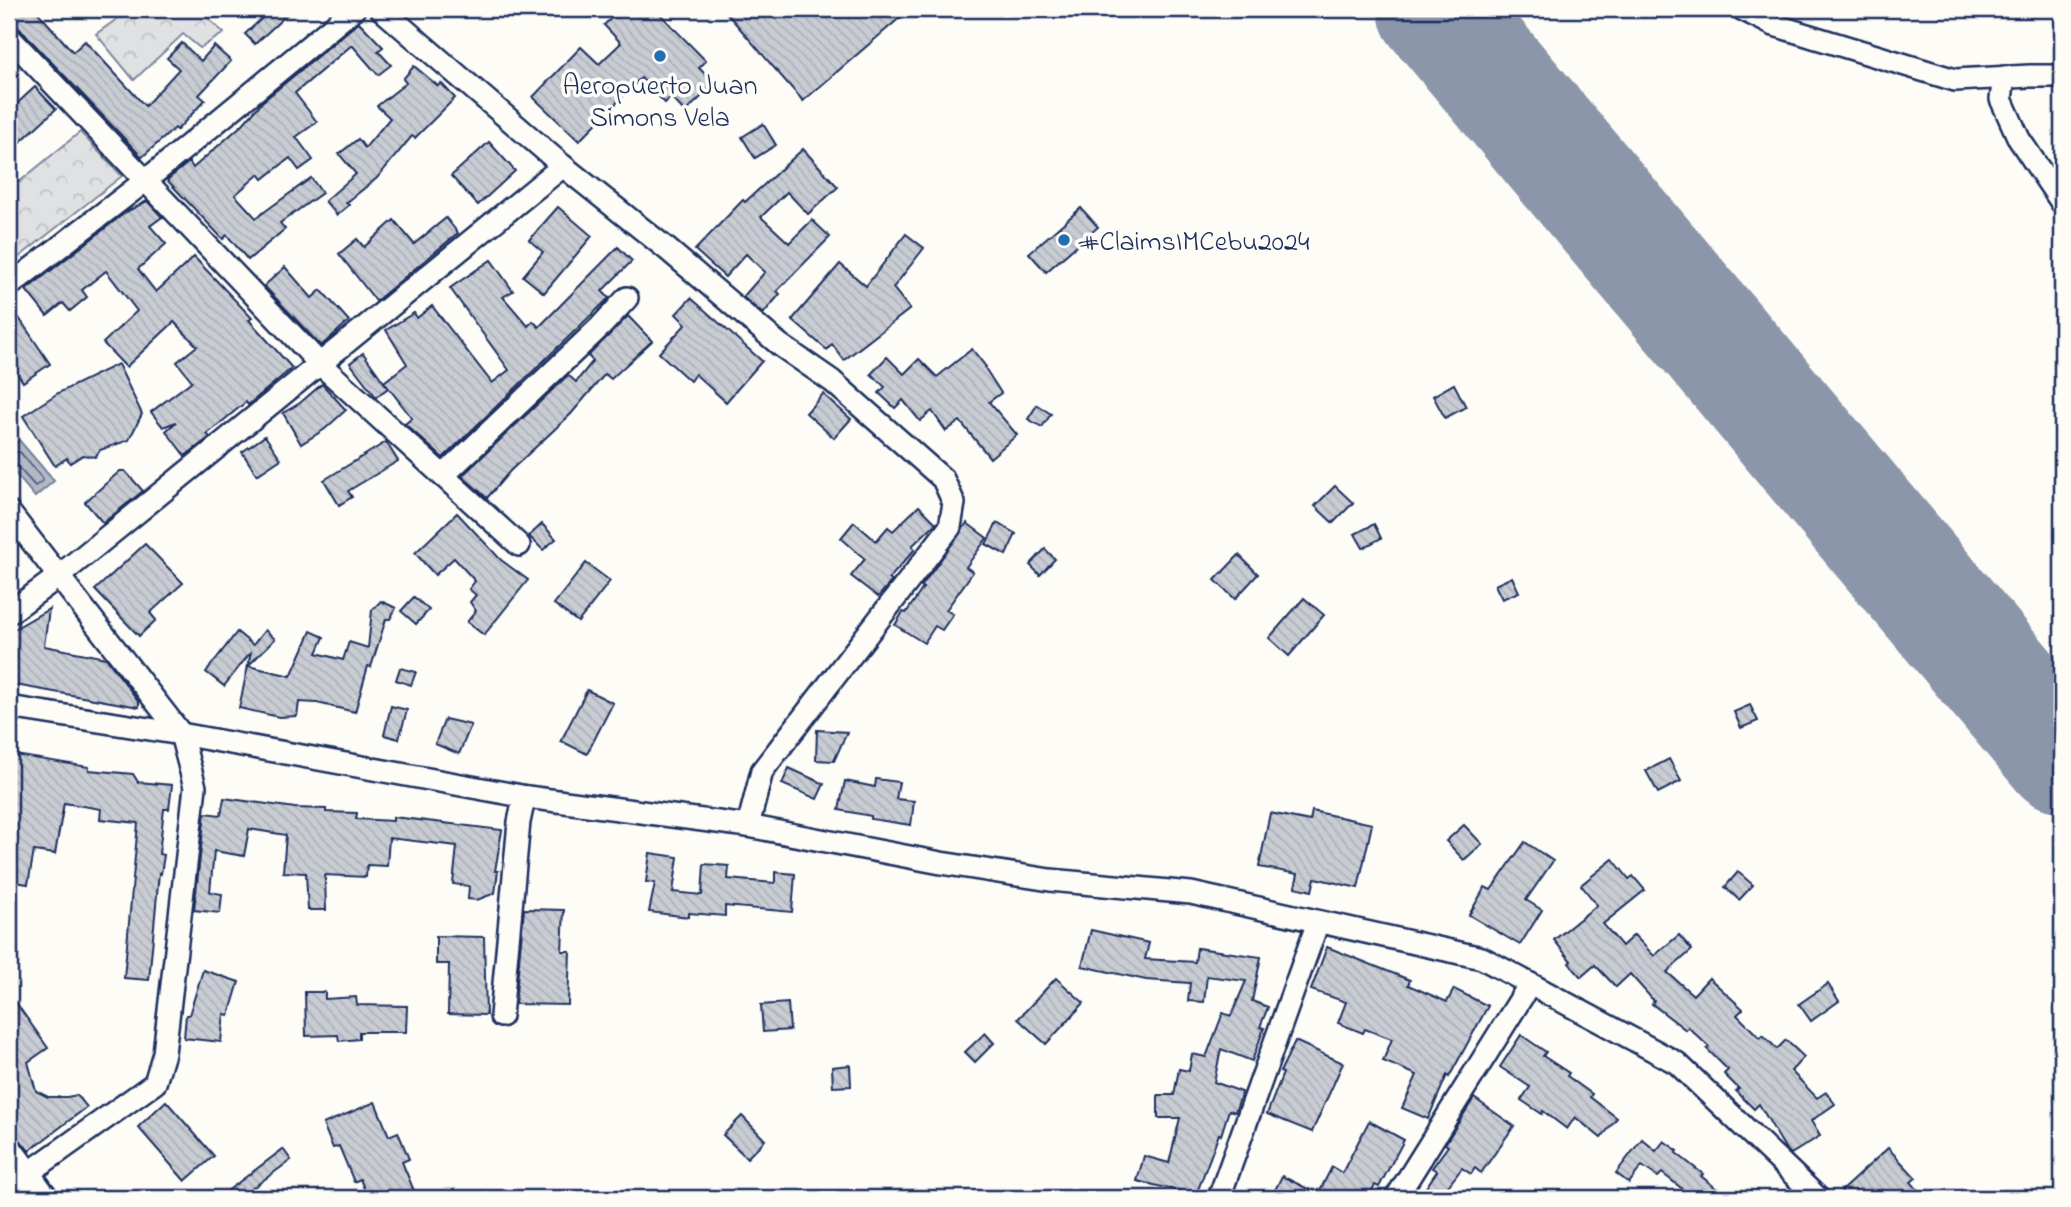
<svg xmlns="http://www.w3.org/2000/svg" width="2071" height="1207" font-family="'Indie Flower',sans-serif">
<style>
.forest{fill:url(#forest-crowns);stroke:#7e88a0;stroke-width:2}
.water{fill:#b3b8c5;stroke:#76819c;stroke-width:2}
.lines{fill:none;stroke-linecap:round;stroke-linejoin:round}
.shore{stroke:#586687;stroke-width:2}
.runway{stroke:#8c96aa;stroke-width:116}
.building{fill:url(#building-back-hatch);stroke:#1b2f5e;stroke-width:2}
.minor-casing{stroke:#1b2f5e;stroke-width:26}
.tertiary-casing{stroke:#1b2f5e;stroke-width:32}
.minor{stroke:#fdfcf7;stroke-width:21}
.tertiary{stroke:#fdfcf7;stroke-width:26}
.poi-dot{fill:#1f6fb2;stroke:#fdfcf7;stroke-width:2.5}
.labels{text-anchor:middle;stroke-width:7;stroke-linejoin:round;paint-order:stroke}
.poi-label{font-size:28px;fill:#1b2f5e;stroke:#fdfcf7}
</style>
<defs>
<pattern id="forest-crowns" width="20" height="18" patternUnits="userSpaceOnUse" patternTransform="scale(1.75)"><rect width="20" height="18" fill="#e0e1e3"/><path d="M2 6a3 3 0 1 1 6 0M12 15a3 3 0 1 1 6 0" fill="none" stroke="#c0c1c5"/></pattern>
<pattern id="building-back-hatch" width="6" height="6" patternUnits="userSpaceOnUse" patternTransform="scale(1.75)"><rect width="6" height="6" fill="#c9ccd3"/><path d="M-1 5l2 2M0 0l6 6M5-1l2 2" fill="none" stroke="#acb0b8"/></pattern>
</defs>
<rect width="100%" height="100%" fill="#fdfcf7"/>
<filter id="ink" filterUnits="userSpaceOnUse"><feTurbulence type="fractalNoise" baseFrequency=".0143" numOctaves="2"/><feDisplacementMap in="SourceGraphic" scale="14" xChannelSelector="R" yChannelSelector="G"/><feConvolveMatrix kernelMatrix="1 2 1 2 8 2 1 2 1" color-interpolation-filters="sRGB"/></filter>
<g filter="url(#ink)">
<g class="forest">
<polygon points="131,9 198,9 224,33 200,48 183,34 134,80 96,34"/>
<polygon points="80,132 122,176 9,265 9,170 19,182"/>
</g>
<polygon class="water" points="19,440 54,481 35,497 9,466 9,449"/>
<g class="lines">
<polyline class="shore" points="9,453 20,452 42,478 43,481 35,486 16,465 9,463"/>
<polyline class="runway" points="1436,9 2062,754"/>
</g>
<g class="building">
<polygon points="9,9 35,9 73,52 85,41 145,106 179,69 167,58 182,43 201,61 214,46 231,61 199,95 205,100 177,130 175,128 142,157 19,28 10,24"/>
<polygon points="272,9 293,9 255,44 245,34"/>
<polygon points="621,9 644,9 649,14 655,9 706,61 699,68 715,84 685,112 671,97 665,103 641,78 579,141 533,97 581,47 599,64 621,43 604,25"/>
<polygon points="723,9 910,9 803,101"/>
<polygon points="359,22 383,47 378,51 391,65 378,75 352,45 295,93 317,122 296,137 313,160 299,170 290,158 263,179 259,174 235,195 256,218 311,178 322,193 280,223 285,229 248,260 227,235 223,239 167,180 189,162 193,168 243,124 262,102"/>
<polygon points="414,66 438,86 441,83 455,98 415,138 412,136 377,178 346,203 349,205 337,215 325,201 356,174 339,154 358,139 365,148 390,118 377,106 406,83 403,79"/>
<polygon points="35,87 56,109 18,144 9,135 9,111"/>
<polygon points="763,124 776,145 755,158 742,137"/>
<polygon points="489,142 515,171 478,205 451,176"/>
<polygon points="803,149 838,187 808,214 787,192 761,217 789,243 812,220 830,237 777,291 780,294 763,314 743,297 765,272 746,254 725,277 695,250 743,200 745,202"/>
<polygon points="147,201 162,217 150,226 166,244 138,269 156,292 194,257 252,318 249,320 292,368 248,405 246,402 207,434 210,437 185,456 166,431 176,422 163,427 151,412 192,381 177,362 197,346 174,322 126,367 103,343 137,311 106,271 82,290 87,297 70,311 63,303 47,316 26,290 126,212"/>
<polygon points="558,207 592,236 544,293 523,276 543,252 529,240"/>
<polygon points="1081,208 1098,227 1046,272 1029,253"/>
<polygon points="446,218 458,233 376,301 339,254 357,239 364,247 394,220 414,244"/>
<polygon points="906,234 924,248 893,288 910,309 844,360 832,344 827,350 792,320 840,264 866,286"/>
<polygon points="618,247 632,261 602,291 609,298 443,458 405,424 412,418 384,382 407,364 386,330 414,313 417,318 432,306 492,383 509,370 450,288 491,260 513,291 503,297 528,326 533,321 539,327"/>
<polygon points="285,267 312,298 321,290 349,321 321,346 264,286"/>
<polygon points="691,298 762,361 726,402 695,374 690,381 659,353 686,324 676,314"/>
<polygon points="9,303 50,364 23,382 9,360"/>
<polygon points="628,316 652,341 611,379 605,374 571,414 510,471 487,498 462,476 568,375 576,382 593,361 588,356"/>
<polygon points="972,349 986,367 985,368 1001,393 989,402 1017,435 990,458 960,421 946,431 932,411 920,421 903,400 895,408 879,393 885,387 871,374 887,357 904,374 919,359 937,377"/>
<polygon points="363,353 388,388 376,397 350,363"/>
<polygon points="118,364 142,414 129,440 100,450 95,457 83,455 70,463 67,458 55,466 23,416 58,393"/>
<polygon points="322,384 346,410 325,429 301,444 283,413 300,403"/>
<polygon points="1454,384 1466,407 1445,418 1433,396"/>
<polygon points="823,394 851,419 834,438 806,413"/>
<polygon points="1037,405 1051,414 1042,427 1028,419"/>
<polygon points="265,436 281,459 257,475 242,452"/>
<polygon points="386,442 398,461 348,491 352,497 339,505 324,480"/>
<polygon points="120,471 125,471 143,491 103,523 85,502"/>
<polygon points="1335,486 1353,503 1333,523 1315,506"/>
<polygon points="919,506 936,523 912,546 915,549 889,579 892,581 878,597 851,576 865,559 841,538 854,522 876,541 888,527 893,531"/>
<polygon points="457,513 501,560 528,580 484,635 467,622 476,611 470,602 476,595 469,589 475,581 454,558 435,575 415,553"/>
<polygon points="967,523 987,538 966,567 973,572 946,610 953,614 942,630 935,626 924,643 895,625 903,612 906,613 923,588 921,587"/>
<polygon points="997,523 1016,534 1006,555 986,544"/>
<polygon points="542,524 556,539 543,550 529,536"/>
<polygon points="1374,524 1381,538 1363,548 1355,534"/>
<polygon points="145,544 183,583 150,613 156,620 139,636 95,590"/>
<polygon points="1045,549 1055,559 1040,575 1030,565"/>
<polygon points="1239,555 1258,574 1235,599 1215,580"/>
<polygon points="586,563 610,581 578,622 554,604"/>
<polygon points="1512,577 1519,592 1502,599 1495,585"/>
<polygon points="414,597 429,610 416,624 401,611"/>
<polygon points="1304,598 1324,615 1289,656 1269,638"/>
<polygon points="381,601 396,608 390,619 386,619 371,667 368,666 355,712 317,703 299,702 297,716 279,717 239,708 251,652 224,686 206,672 237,632 253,645 265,630 275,639 248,666 291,676 311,631 324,637 317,653 343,660 349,642 368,648 372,610"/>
<polygon points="49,609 44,646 106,658 139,702 139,707 9,684 9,632"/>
<polygon points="400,668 416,672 411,685 396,680"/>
<polygon points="587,690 613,703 587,754 561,741"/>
<polygon points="1750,705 1758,721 1741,728 1734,712"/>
<polygon points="391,706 407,710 399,739 384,735"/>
<polygon points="445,719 471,725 459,754 435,744"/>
<polygon points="817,730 847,732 834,761 816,760"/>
<polygon points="9,754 89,767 89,770 133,774 138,782 172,785 169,809 164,809 159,854 164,855 161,874 159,873 149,980 124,978 138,823 100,819 101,809 64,803 55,854 34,851 28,884 9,881"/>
<polygon points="1669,759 1681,781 1658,793 1646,771"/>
<polygon points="789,768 824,784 817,799 782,784"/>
<polygon points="876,779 899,782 896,799 914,801 911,825 871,819 871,816 839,810 845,781 875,787"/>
<polygon points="224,798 295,808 326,809 326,812 357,813 356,819 393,821 393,817 502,830 495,871 498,871 495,893 477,900 468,899 469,886 453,884 457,846 389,838 387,866 367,865 366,877 325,875 326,910 308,910 306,873 283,872 286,835 249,829 244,856 214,851 210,892 222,894 220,913 194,910 205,813 221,815"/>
<polygon points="1312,811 1372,824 1358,888 1315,878 1312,891 1295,887 1298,874 1259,867 1270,813 1310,821"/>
<polygon points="1464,825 1482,844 1464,860 1446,841"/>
<polygon points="1525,842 1553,861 1526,900 1542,910 1520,945 1469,915 1485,887 1491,890"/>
<polygon points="650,853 678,857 673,892 702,895 704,864 729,866 728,879 775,883 775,872 795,874 792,912 725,906 725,916 689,913 689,917 649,912 655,883 646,882"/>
<polygon points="1613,859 1629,879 1633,876 1645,890 1603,924 1622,946 1634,935 1654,956 1679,935 1692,950 1667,972 1693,995 1709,978 1743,1009 1737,1015 1760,1038 1763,1035 1777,1049 1786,1040 1804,1057 1791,1071 1817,1098 1826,1092 1835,1104 1811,1121 1820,1136 1791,1154 1785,1148 1759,1104 1754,1109 1736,1091 1739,1089 1724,1074 1728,1070 1707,1049 1709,1047 1688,1027 1686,1030 1652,1004 1654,1001 1630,974 1616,987 1595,965 1581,977 1569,963 1571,961 1554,940 1597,905 1581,885"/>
<polygon points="1738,872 1753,885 1739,900 1725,887"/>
<polygon points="524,909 564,910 562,951 570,951 568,1005 515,1004"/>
<polygon points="1091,930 1149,943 1145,959 1195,962 1197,948 1261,957 1252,1001 1268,1007 1260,1027 1264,1028 1252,1061 1221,1049 1214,1082 1242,1092 1235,1112 1229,1110 1221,1135 1219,1134 1196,1195 1137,1181 1144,1156 1169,1163 1180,1118 1158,1118 1158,1095 1174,1095 1179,1069 1189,1071 1192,1054 1206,1057 1223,1013 1231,1016 1246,981 1207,976 1204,1002 1188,1001 1190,983 1146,980 1082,966"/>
<polygon points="436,936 484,937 486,1015 448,1014 449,964 436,964"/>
<polygon points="1327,947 1410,980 1408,985 1447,1002 1454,989 1488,1006 1449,1077 1447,1075 1428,1119 1402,1108 1417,1075 1383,1061 1392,1039 1365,1029 1363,1033 1338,1023 1346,1002 1311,990"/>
<polygon points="203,970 239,982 229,1015 224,1014 221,1042 184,1038 186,1015 189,1015"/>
<polygon points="1056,978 1084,1003 1046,1044 1018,1019"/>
<polygon points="1828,984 1839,1001 1811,1021 1799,1004"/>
<polygon points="305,992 325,992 325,999 356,997 357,1005 407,1006 406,1032 359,1032 359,1039 339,1041 338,1035 306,1036"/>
<polygon points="9,993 48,1048 28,1062 36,1091 48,1097 67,1097 77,1095 87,1107 29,1151 9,1127"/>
<polygon points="788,1003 790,1030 763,1032 761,1005"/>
<polygon points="985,1033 994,1043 975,1062 965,1052"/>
<polygon points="1521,1035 1546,1052 1543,1056 1569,1073 1567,1076 1592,1094 1590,1097 1617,1118 1601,1138 1575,1117 1567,1129 1543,1111 1542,1114 1521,1100 1530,1087 1500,1067"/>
<polygon points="1295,1041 1343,1063 1312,1132 1267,1114 1283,1073 1280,1072"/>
<polygon points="850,1065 851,1086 833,1087 832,1067"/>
<polygon points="1474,1098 1514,1126 1481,1173 1475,1168 1471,1174 1462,1168 1439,1198 1419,1198 1437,1171 1432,1168 1448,1146 1445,1144"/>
<polygon points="166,1101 214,1156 185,1181 138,1127"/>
<polygon points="375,1102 389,1136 398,1132 409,1159 402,1162 417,1198 368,1198 360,1179 354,1182 339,1146 333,1148 323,1124"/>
<polygon points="742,1116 765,1140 747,1158 723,1135"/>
<polygon points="1369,1121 1404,1140 1379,1187 1375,1185 1367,1198 1271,1198 1282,1176 1318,1194 1332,1167 1342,1173"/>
<polygon points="1642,1139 1656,1151 1664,1141 1678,1151 1676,1153 1703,1174 1701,1176 1728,1198 1694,1198 1662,1173 1658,1177 1642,1166 1629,1183 1616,1173"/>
<polygon points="1888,1148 1916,1178 1911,1182 1925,1198 1848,1198 1841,1191"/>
<polygon points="283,1149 291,1160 239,1198 218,1198"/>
</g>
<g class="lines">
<defs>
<g id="minor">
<polyline points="381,9 563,166 667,249 780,345 832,381 943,479 954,503 950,527 762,771 748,826"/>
<polyline points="1742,9 1774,25 1955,80 2030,76 2062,76"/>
<polyline points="9,37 319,363 519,545"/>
<polyline points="2004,77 2001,99 2019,139 2062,203"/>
<polyline points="9,286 145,181 354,9"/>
<polyline points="443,476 601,326 627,298"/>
<polyline points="9,512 181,734 195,787 164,1053 155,1083 9,1187"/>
<polyline points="9,613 59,576 563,166"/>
<polyline points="9,707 181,734 527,797 748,826 941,863 1050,880 1191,893 1482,958 1677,1063 1818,1198"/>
<polyline points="501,1016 519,822 522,808 527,797"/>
<polyline points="1219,1198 1318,922"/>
<polyline points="1396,1198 1530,984"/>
</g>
<polyline id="tertiary" points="9,1150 44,1198"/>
</defs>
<use href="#minor" class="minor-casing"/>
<use href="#tertiary" class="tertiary-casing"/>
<use href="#minor" class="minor"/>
<use href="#tertiary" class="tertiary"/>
</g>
</g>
<g class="poi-dot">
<circle cx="660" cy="56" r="7"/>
<circle cx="1064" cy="240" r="7"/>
</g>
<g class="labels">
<g class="poi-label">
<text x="660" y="94">Aeropuerto Juan<tspan x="660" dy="32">Simons Vela</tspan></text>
<text x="1078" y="250" text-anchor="start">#ClaimsIMCebu2024</text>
</g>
</g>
<rect width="2071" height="1207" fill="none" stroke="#fdfcf7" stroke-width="35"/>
<rect x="18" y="18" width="2036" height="1172" fill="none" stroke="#1b2f5e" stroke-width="2.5" filter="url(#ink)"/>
</svg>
